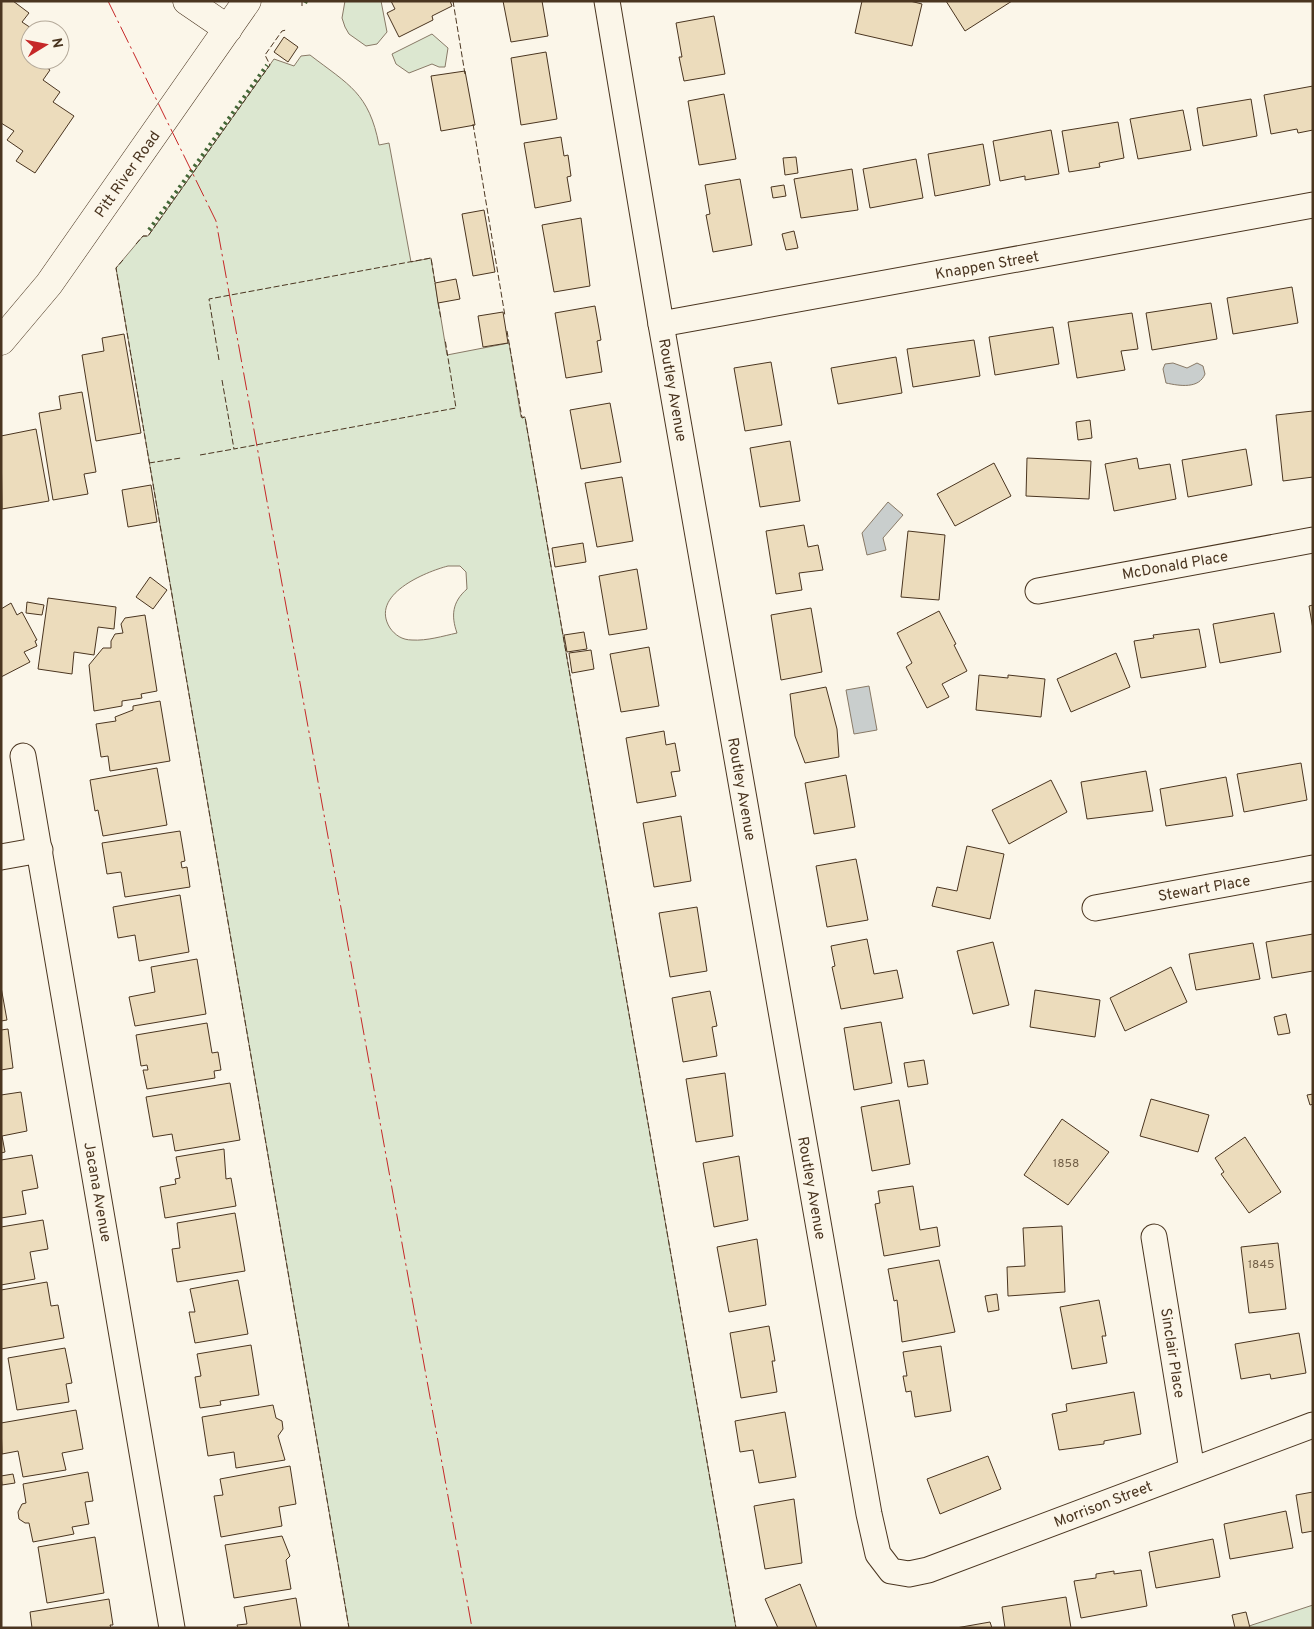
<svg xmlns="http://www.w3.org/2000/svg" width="1314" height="1629" font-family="Overpass,sans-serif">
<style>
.green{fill:#dce7d0;stroke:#887966;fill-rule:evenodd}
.water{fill:#c9cecd;stroke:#887966}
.building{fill:#ecdcbc;stroke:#4a3520}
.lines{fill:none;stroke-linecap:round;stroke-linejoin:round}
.minor-casing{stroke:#4a3520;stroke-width:27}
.tertiary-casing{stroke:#4a3520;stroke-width:29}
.secondary-casing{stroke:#4a3520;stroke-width:29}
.minor{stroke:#fbf6e9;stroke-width:25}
.tertiary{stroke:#fbf6e9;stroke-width:28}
.secondary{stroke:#fbf6e9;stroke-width:28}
.hedge{stroke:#436837;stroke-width:4;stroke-dasharray:2.5 4;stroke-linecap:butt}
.fence{stroke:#4a3520;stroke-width:1;stroke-dasharray:6 2.5;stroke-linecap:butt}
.power{stroke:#c62828;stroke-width:1;stroke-dasharray:18 4 2.5 4;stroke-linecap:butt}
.labels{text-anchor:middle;stroke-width:4;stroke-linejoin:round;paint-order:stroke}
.number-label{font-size:12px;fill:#725f47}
.street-label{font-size:15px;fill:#4a3520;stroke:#fbf6e9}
</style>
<rect width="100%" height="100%" fill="#fbf6e9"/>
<g class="green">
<polygon points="345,1 381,1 387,32 377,44 366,46 349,34 345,27 342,18"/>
<polygon points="432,34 448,48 445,67 439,67 432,64 409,73 396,64 392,54"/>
<path d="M310,55C349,85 369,93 379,145L389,143L411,262L431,258L447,355L509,343L521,417H525L736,1628H349L116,268L143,236H148L274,59L294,66L301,56ZM448,566H460L466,572L467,589C452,602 451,616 457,633C443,636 427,641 412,640C402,640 395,635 390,628C369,595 425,572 448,566Z"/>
<polygon points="1313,1605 1313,1628 1245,1628 1252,1625"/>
</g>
<g class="water">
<path d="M1173,363L1187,368L1197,363L1203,366L1205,374C1199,389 1180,386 1166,383L1163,369L1165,364Z"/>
<polygon points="888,502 903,515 883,538 886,550 867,555 862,533"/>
<polygon points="869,686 877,730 854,734 846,690"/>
</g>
<g class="building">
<polygon points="1,1 13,1 29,13 22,22 34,30 30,30 30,60 36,60 50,70 43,80 60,92 53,102 74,116 35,173 16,161 23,151 7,140 14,131 1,123"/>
<polygon points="391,1 450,1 452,6 432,16 433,20 399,37 387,13 395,9"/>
<polygon points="503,1 542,1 548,36 511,42"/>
<polygon points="862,1 910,1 922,4 912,46 855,33"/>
<polygon points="946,1 1012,1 965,31"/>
<polygon points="714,16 725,74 684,81 679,57 682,57 676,23"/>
<polygon points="284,37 298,47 288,62 274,52"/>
<polygon points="546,52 557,119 521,125 511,58"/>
<polygon points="465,71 475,125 441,131 431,76"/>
<polygon points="1313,86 1313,130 1298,133 1297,129 1271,134 1264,95"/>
<polygon points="724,94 736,159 699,165 688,101"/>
<polygon points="1251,99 1257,136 1203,146 1197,108"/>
<polygon points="1183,110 1191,150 1138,159 1130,119"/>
<polygon points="1118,122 1124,158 1099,163 1100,167 1069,172 1062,131"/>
<polygon points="1051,130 1059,174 1025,180 1025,176 1000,181 993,141"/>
<polygon points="561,137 564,156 568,155 571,176 567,177 571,201 535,208 524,143"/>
<polygon points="983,144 990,185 935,196 928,154"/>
<polygon points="796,157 798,173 785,175 783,158"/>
<polygon points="916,159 923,198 870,208 863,169"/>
<polygon points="852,169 858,210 801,218 794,179"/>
<polygon points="740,179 752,245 713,252 706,215 710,214 705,185"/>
<polygon points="784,185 786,196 773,198 771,187"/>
<polygon points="484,210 495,272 473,276 462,214"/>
<polygon points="581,218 590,286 554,292 542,225"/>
<polygon points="794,231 798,248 786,250 782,234"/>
<polygon points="456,279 460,299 438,303 435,283"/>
<polygon points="1292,287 1298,323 1233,334 1227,298"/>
<polygon points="1211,303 1217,339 1152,350 1146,313"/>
<polygon points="595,306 601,340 597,341 602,372 566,378 555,313"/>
<polygon points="503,312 508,343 483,347 478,316"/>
<polygon points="1132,313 1138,349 1121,351 1125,370 1077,378 1068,322"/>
<polygon points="1053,327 1059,364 995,375 989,337"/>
<polygon points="124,334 141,433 96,441 82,355 104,351 102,338"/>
<polygon points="974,340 980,376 913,387 907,349"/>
<polygon points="896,357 902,393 838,404 831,368"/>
<polygon points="771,362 782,425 745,431 734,368"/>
<polygon points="82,392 96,472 84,474 88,494 53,500 39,413 61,409 59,396"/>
<polygon points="610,403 621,462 581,469 570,410"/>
<polygon points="1313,411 1313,477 1283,481 1276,415"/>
<polygon points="1090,420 1092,438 1078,440 1076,422"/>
<polygon points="36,429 49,501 2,509 1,436"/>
<polygon points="790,441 800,501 760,507 750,448"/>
<polygon points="1246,449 1252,485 1188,497 1182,460"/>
<polygon points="1027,458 1091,461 1089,499 1026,496"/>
<polygon points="1137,458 1139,469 1170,464 1176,499 1114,511 1105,464"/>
<polygon points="994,463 1011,496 955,526 937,494"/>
<polygon points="622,477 633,541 597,547 585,483"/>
<polygon points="151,485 157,522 128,527 122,490"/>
<polygon points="804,525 808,547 818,545 823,570 799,573 802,590 776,594 766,531"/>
<polygon points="908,531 945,535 939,600 901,597"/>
<polygon points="583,543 586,562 555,567 552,548"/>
<polygon points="637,569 647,629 609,635 599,576"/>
<polygon points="150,577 167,590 153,609 136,597"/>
<polygon points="48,598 116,607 114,629 98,627 94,655 74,652 72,674 38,669"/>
<polygon points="27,602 44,605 42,615 26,613"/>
<polygon points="11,603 17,615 22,612 37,640 35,641 37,646 24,652 30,662 1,677 1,609"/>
<polygon points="1313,605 1313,629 1309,606"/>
<polygon points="811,608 822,672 781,680 771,615"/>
<polygon points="939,611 956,644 954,645 967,671 942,684 949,697 927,708 906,667 912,663 897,633"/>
<polygon points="1274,613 1281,652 1220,663 1213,624"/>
<polygon points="145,615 157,691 141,694 142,698 122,701 122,706 94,711 89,665 103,648 111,648 111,641 115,634 123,633 121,624 125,618"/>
<polygon points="1199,629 1206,667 1141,678 1134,641 1154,638 1153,635"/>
<polygon points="584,632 587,649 567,652 564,635"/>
<polygon points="649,647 659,706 621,712 610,654"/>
<polygon points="591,650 594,669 572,673 569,653"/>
<polygon points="1116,653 1130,687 1071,712 1057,679"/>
<polygon points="979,675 1008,678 1008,675 1045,679 1041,717 976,710"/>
<polygon points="826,687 837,729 839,757 805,763 795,736 790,694"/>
<polygon points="160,701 170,761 110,771 108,756 101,757 96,724 116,721 115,717 133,710 133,706"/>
<polygon points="664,731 666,745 675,743 680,771 671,772 676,796 637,803 626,738"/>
<polygon points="1301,763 1307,800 1244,812 1237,774"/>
<polygon points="157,768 167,825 103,836 98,810 95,811 90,780"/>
<polygon points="1146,771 1153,811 1087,819 1081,782"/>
<polygon points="846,775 855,827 814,834 805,783"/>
<polygon points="1226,777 1233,816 1166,826 1160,789"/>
<polygon points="1051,780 1067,812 1009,844 992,810"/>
<polygon points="681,816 691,881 654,887 643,823"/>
<polygon points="180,831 185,861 181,862 182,868 187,867 190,887 125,897 121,872 107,874 102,843"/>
<polygon points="967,846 1004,854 990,919 932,906 937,887 957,891"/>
<polygon points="856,859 868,920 827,927 816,866"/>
<polygon points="180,895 189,952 139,961 135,935 118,938 113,907"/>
<polygon points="697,907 707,971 670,977 659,913"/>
<polygon points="1313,934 1313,971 1272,978 1266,942"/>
<polygon points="867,939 874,974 897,970 903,998 841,1009 832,967 835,966 831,946"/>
<polygon points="993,942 1009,1005 973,1014 957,951"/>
<polygon points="1253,943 1260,979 1196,990 1189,954"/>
<polygon points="197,959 206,1014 135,1026 129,997 155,992 151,967"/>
<polygon points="1171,967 1187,1002 1125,1031 1110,998"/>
<polygon points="1,987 7,1020 1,1021"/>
<polygon points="1035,990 1100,1000 1095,1037 1030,1027"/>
<polygon points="710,991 717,1026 712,1027 717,1056 683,1062 672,998"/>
<polygon points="1286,1014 1290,1033 1278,1035 1274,1017"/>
<polygon points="881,1022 892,1083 854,1090 844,1028"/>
<polygon points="207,1023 212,1053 218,1052 221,1070 214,1071 215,1078 147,1089 143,1070 148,1070 147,1065 141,1066 136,1035"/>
<polygon points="8,1029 13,1068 1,1070 1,1030"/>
<polygon points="924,1060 928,1084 908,1087 904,1063"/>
<polygon points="725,1073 733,1136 696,1142 686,1079"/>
<polygon points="230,1083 240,1140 175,1151 172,1134 153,1137 146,1097"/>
<polygon points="21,1092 27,1131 2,1136 5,1152 1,1153 1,1095"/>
<polygon points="1313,1094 1313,1104 1310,1105 1307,1095"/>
<polygon points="1151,1099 1209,1115 1198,1152 1140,1136"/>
<polygon points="899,1100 910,1164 872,1171 861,1107"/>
<polygon points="1062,1119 1109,1152 1068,1205 1024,1175"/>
<polygon points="1245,1137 1281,1192 1249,1213 1221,1174 1224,1172 1215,1158"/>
<polygon points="224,1149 226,1179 231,1178 236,1206 165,1218 160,1187 176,1184 175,1179 180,1178 176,1157"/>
<polygon points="32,1155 38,1188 22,1191 26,1214 1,1218 1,1160"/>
<polygon points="739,1156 748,1220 714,1227 703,1163"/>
<polygon points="913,1186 920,1230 937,1227 940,1246 884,1256 875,1204 880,1203 878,1191"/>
<polygon points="235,1213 245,1271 177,1282 172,1249 180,1248 177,1223"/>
<polygon points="43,1220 48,1249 30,1252 35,1279 1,1285 1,1227"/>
<polygon points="1062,1226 1065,1292 1008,1296 1007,1267 1025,1266 1023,1228"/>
<polygon points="757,1239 766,1305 729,1312 717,1247"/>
<polygon points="1278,1243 1286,1309 1249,1313 1241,1247"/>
<polygon points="939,1260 955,1332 902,1342 897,1300 894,1301 888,1269"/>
<polygon points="238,1280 248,1334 195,1343 189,1312 195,1312 190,1289"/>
<polygon points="47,1282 51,1306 58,1305 64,1338 1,1349 1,1290"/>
<polygon points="997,1294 999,1310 988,1312 985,1296"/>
<polygon points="1099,1300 1106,1336 1102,1336 1107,1363 1072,1369 1060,1307"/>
<polygon points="769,1326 775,1361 772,1361 777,1392 741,1398 730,1333"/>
<polygon points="1299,1333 1306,1373 1271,1379 1270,1374 1241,1379 1235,1344"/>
<polygon points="251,1345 259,1395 220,1401 221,1405 200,1408 195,1377 201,1376 197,1354"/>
<polygon points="941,1346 951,1411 915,1417 911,1391 906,1392 903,1376 907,1376 903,1352"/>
<polygon points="65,1348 72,1383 66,1384 69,1402 17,1410 8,1358"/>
<polygon points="1134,1392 1141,1434 1104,1441 1104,1444 1059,1450 1052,1414 1067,1411 1066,1404"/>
<polygon points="273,1405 276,1418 282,1421 283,1429 278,1436 285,1460 236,1468 234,1452 208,1456 202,1417"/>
<polygon points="76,1410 83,1449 62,1453 66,1470 23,1477 18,1451 2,1454 1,1423"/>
<polygon points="785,1412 796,1477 759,1483 753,1450 740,1452 735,1421"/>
<polygon points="988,1456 1001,1489 940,1514 927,1479"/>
<polygon points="290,1466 296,1504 279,1507 282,1526 221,1537 214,1496 223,1495 220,1479"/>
<polygon points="88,1472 93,1501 85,1502 89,1524 72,1527 74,1534 33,1542 29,1523 25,1523 19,1519 18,1512 22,1504 26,1503 23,1484"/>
<polygon points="13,1474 15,1483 2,1485 1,1476"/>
<polygon points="1313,1492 1313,1531 1302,1533 1296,1495"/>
<polygon points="794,1499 802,1563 765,1569 754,1506"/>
<polygon points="1286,1511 1293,1548 1230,1559 1224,1524"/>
<polygon points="282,1536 290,1556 286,1560 291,1589 234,1598 225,1545"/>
<polygon points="95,1537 104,1593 47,1603 38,1547"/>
<polygon points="1213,1539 1220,1577 1156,1588 1149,1552"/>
<polygon points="1141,1570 1147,1606 1081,1618 1074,1581 1096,1578 1096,1574 1114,1571 1114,1574"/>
<polygon points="800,1584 817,1628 778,1628 765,1599"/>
<polygon points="1066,1597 1071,1628 1005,1628 1002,1607"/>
<polygon points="296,1598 301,1628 238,1628 237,1625 247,1624 244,1607"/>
<polygon points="109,1599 113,1625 110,1625 111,1628 32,1628 30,1612"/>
<polygon points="1246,1612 1250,1628 1235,1628 1232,1615"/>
<polygon points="990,1622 992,1628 956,1628"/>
</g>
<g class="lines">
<defs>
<g id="minor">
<polyline points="607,1 661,324 869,1514 878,1554 891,1571 909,1574 928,1570 1313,1425"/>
<polyline points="661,324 1313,205"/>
<polyline points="1038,591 1313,540"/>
<polyline points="23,756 172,1628"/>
<polyline points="1,857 40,850"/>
<polyline points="1095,908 1313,868"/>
<polyline points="1154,1237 1192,1470"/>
</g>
<polyline id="tertiary" points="187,1 228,29"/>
<polyline id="secondary" points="1,341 49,284 247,1"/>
</defs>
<use href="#minor" class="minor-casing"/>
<use href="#tertiary" class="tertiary-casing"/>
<use href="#secondary" class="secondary-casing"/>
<use href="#minor" class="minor"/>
<use href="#tertiary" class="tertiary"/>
<use href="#secondary" class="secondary"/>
<g class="hedge">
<polyline points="305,3 306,1"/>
<polyline points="149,230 267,65"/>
</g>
<g class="fence">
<polyline points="302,1 302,6"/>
<polyline points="453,1 465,74"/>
<polyline points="473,124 505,316"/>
<polyline points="136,244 143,236 148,236 270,65 265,55 282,31 286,30"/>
<polyline points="123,260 116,268 349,1628"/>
<polyline points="438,303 441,319"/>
<polyline points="507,331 522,418 525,417 736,1628"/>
<polyline points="219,360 209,299 431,258 435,283"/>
<polyline points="222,380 234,449 456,408 445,339"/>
<polyline points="200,455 234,449"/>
<polyline points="149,463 181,458"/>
</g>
<polyline class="power" points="108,1 216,221 472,1628"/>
</g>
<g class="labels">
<g class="number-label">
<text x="1066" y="1167">1858</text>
<text x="1261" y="1268">1845</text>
</g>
<g class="street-label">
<text transform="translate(127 174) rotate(-55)" y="5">Pitt River Road</text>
<text transform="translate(987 265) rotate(-10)" y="5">Knappen Street</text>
<text transform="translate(673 390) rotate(80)" y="5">Routley Avenue</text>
<text transform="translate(1175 565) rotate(-10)" y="5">McDonald Place</text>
<text transform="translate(742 789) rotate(80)" y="5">Routley Avenue</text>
<text transform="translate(1204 888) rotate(-10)" y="5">Stewart Place</text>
<text transform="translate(812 1188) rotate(80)" y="5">Routley Avenue</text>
<text transform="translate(98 1192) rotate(80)" y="5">Jacana Avenue</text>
<text transform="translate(1173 1353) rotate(81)" y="5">Sinclair Place</text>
<text transform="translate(1103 1504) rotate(-21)" y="5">Morrison Street</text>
</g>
</g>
<rect width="1314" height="1629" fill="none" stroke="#4a3520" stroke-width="5"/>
<g transform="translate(45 45) rotate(80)"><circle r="24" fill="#fbf6e9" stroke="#b4a999"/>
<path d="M0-4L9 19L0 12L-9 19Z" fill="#c62828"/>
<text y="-8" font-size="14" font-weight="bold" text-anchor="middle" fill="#4a3520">N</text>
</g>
</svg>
